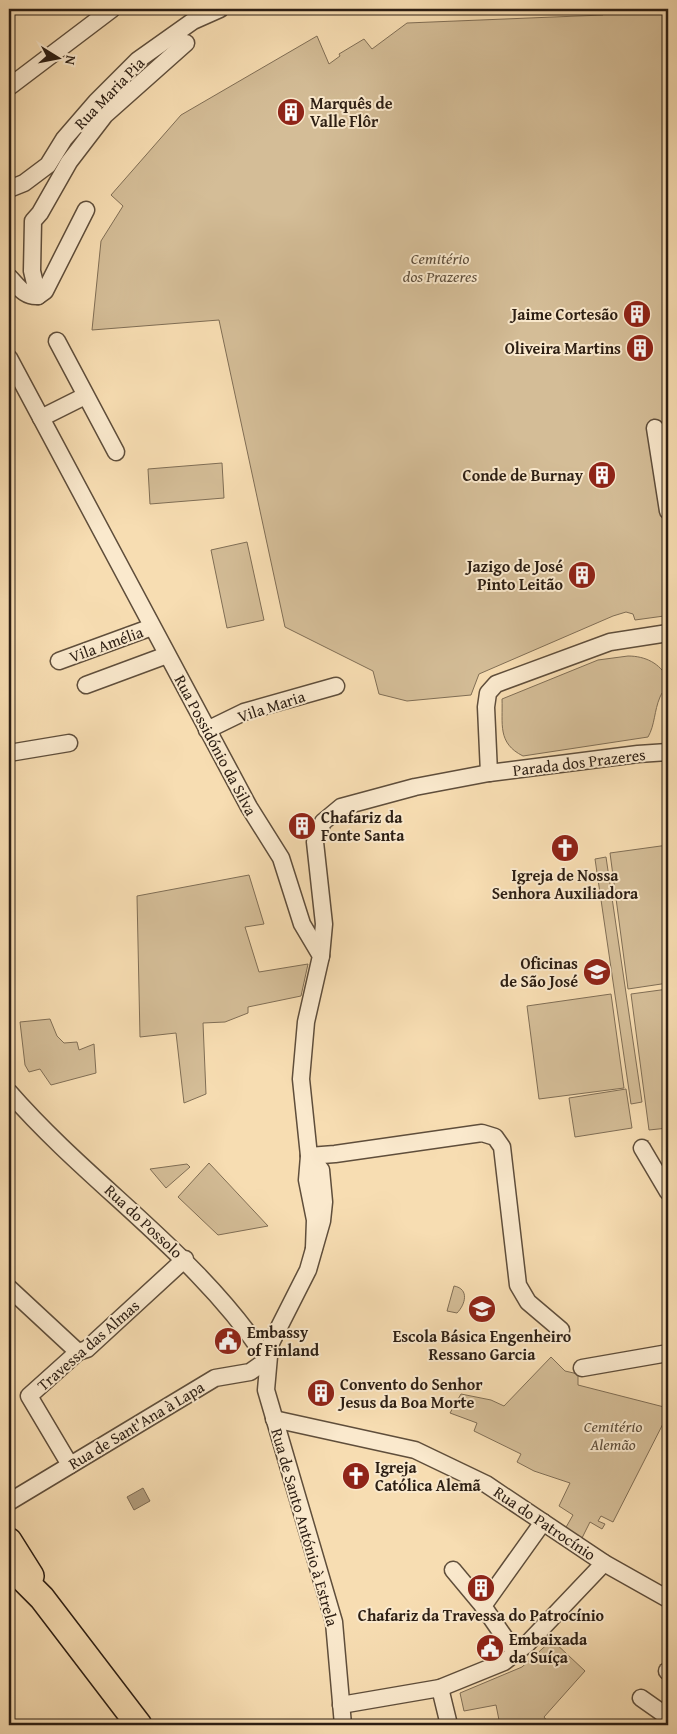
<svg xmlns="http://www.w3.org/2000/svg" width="677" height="1734" font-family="'Gentium Book Plus',serif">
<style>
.green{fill:#d4bd97;stroke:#806e55}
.water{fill:#b29c7c;stroke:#7c6a52}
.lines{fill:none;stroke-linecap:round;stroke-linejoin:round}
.street-casing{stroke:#5f4e3b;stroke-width:19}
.primary-casing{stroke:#2c1e13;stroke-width:28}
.street{stroke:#fae9cd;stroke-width:16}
.primary{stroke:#f7ddb2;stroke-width:25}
.tram{stroke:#2c1e13;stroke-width:1}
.labels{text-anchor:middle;stroke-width:4;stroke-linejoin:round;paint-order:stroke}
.street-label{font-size:16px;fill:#2c1e13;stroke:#fae9cd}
.poi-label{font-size:16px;font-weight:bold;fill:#2c1e13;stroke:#fae9cd;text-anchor:start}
.park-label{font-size:16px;font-style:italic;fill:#5e4e3b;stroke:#fae9cd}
</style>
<rect width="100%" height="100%" fill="#f7ddb2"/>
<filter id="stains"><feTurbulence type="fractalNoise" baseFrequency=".004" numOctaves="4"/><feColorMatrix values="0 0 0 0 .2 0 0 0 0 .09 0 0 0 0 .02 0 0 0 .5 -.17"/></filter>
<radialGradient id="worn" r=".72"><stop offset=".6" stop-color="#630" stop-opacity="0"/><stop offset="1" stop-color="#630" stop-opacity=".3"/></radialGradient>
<g class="green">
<polygon points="607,9 657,9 668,11 668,605 664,611 664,616 635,620 633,614 626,612 613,616 479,674 471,695 407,701 379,694 373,671 285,627 219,320 92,330 101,241 123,206 111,195 181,115 317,36 329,64 340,56 339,54 364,39 372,49 407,23 603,15"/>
<polygon points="222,463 224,498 150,504 148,469"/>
<polygon points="247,542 264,620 227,628 211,550"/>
<path d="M628,656C645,656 660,663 668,679C668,688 663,690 660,697C654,711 655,725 648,737L523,756C497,743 503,724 502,699L598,660Z"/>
<polygon points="668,845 668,983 628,989 610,853"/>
<polygon points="606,857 642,1102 631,1104 595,859"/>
<polygon points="249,875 264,924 245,927 259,972 308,964 301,996 248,1007 248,1013 225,1022 203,1023 206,1094 184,1103 176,1033 140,1037 137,896"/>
<polygon points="668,989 668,1128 649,1130 631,994"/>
<polygon points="611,994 624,1088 539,1099 527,1006"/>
<polygon points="50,1019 57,1036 64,1043 77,1042 79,1050 94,1044 96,1073 51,1085 40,1069 29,1072 25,1065 20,1022"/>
<polygon points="626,1089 632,1128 575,1137 569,1098"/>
<polygon points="209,1163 268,1226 218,1235 178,1197"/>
<polygon points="187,1164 190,1167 166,1188 150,1169"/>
<path d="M454,1286C470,1289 465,1305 457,1313L447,1311Z"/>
<polygon points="551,1357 565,1371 578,1374 578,1385 668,1408 668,1414 613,1522 601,1516 598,1521 605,1524 602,1529 590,1522 582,1538 565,1529 573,1515 559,1506 570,1483 534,1471 517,1462 521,1454 474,1431 477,1423 450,1413 461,1394 491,1400 504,1406"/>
<polygon points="552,1640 585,1671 544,1717 550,1725 500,1725 496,1705 464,1711 460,1693 522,1667"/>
</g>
<polygon class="water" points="143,1488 150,1501 134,1510 127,1497"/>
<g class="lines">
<defs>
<g id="street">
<polyline points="9,87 112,9"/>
<polyline points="9,189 24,183 48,165 64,139 96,102 138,60 193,21 220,9"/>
<path d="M9,277C18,286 24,297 38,296L32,271L33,221L40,213L69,162L105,115L186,43"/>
<polyline points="38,296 45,291 86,210"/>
<polyline points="57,341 116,452"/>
<polyline points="9,358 249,807 281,858 302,924 321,956 306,1022 301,1079 309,1156 307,1180 315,1220 314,1248"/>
<polyline points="41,418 85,396"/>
<polyline points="655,428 668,511"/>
<polyline points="59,661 152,627"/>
<polyline points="86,685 167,655"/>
<polyline points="207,730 244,712 336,686"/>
<polyline points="9,753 69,743"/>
<polyline points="489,773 486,707 488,693 496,684 610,642 668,633"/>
<polyline points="321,956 324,924 315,842 323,822 341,807 415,787 489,773 638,754 668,752"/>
<path d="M9,1092C91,1186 199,1255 267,1360"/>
<polyline points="642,1148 668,1192"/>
<polyline points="309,1156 321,1170 324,1202 322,1221 308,1270 270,1345 266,1390 334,1622 343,1725"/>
<polyline points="309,1156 335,1154 482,1133 495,1137 502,1147 518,1285 528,1302 561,1330"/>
<polyline points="9,1288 78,1352"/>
<polyline points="582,1368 668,1353"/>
<polyline points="274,1419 415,1450 486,1484 604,1563 668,1599"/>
<polyline points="70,1465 29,1396 78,1352 87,1349 185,1259"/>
<polyline points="9,1502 215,1378 250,1372 267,1360"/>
<polyline points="453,1570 483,1606"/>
<polyline points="516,1654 483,1606 543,1522"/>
<polyline points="667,1671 668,1672"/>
<polyline points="440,1688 449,1725"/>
<polyline points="641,1698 668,1717"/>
<polyline points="341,1705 440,1688 504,1662 527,1644 604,1563"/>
</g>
<g id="primary">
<polyline points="9,1541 31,1576"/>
<polyline points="9,1565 42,1598 139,1725"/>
</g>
</defs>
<use href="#street" class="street-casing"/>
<use href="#primary" class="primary-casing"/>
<use href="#street" class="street"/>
<use href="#primary" class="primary"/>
<polyline class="tram" points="668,701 663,718 668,740"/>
</g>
<defs>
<symbol id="building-disc" viewBox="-11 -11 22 22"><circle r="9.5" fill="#8f2418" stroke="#fae9cd"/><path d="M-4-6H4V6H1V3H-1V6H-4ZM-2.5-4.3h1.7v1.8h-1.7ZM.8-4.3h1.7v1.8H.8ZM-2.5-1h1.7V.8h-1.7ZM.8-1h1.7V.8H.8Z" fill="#fff"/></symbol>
<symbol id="church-disc" viewBox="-11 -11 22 22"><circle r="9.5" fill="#8f2418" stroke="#fae9cd"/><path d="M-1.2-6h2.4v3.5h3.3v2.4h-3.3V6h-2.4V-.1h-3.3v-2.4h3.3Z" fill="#fff"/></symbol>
<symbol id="school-disc" viewBox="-11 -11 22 22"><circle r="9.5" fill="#8f2418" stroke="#fae9cd"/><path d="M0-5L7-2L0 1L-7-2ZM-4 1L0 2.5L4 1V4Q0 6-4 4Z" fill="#fff"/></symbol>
<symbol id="civic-disc" viewBox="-11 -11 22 22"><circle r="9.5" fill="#8f2418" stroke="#fae9cd"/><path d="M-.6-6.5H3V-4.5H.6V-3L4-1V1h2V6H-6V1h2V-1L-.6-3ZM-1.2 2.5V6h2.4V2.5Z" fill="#fff"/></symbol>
</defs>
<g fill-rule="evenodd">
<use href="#building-disc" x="275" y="96" width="32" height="32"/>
<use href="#building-disc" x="621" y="298" width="32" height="32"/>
<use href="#building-disc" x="624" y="332" width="32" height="32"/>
<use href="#building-disc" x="586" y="459" width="32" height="32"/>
<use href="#building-disc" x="566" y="559" width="32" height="32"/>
<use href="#building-disc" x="286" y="810" width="32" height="32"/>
<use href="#church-disc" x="549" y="832" width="32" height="32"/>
<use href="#school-disc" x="581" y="956" width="32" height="32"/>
<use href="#school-disc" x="466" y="1293" width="32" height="32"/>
<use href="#civic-disc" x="212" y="1325" width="32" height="32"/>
<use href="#building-disc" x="305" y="1377" width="32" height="32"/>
<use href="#church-disc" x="340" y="1460" width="32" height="32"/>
<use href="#building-disc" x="465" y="1572" width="32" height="32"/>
<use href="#civic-disc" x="474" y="1632" width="32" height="32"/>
</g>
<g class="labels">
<g class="street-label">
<text transform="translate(109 93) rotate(-46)" y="6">Rua Maria Pia</text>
<text transform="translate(106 644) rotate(-20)" y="6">Vila Amélia</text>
<text transform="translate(271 706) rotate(-18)" y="6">Vila Maria</text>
<text transform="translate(216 745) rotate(62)" y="6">Rua Possidónio da Silva</text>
<text transform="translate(579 762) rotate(-7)" y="6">Parada dos Prazeres</text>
<text transform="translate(144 1221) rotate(43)" y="6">Rua do Possolo</text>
<text transform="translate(88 1345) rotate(-41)" y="6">Travessa das Almas</text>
<text transform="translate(136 1425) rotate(-31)" y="6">Rua de Sant'Ana à Lapa</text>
<text transform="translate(545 1523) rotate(34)" y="6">Rua do Patrocínio</text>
<text transform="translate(305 1527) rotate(74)" y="6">Rua de Santo António à Estrela</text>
</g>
<g class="poi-label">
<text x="310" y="109">Marquês de<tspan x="310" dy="18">Valle Flôr</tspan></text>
<text x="618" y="320" text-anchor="end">Jaime Cortesão</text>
<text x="621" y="354" text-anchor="end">Oliveira Martins</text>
<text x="583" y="481" text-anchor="end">Conde de Burnay</text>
<text x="563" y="572" text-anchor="end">Jazigo de José<tspan x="563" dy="18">Pinto Leitão</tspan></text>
<text x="321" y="823">Chafariz da<tspan x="321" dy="18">Fonte Santa</tspan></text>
<text x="565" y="881" text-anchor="middle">Igreja de Nossa<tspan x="565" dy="18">Senhora Auxiliadora</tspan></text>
<text x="578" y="969" text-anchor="end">Oficinas<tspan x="578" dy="18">de São José</tspan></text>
<text x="247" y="1338">Embassy<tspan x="247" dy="18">of Finland</tspan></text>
<text x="482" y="1342" text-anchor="middle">Escola Básica Engenheiro<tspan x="482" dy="18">Ressano Garcia</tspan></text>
<text x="340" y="1390">Convento do Senhor<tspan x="340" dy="18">Jesus da Boa Morte</tspan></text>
<text x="375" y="1473">Igreja<tspan x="375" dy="18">Católica Alemã</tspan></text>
<text x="481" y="1621" text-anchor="middle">Chafariz da Travessa do Patrocínio</text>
<text x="509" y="1645">Embaixada<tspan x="509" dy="18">da Suíça</tspan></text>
</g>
<g class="park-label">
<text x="440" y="264">Cemitério<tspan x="440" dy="18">dos Prazeres</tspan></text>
<text x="613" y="1432">Cemitério<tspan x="613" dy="18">Alemão</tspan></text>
</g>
</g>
<rect width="677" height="1734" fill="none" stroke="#f7ddb2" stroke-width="30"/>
<rect x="10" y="10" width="657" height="1714" fill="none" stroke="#2c1e13" stroke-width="2.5"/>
<rect x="15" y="15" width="647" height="1704" fill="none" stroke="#2c1e13"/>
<g transform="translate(58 58) rotate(100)" stroke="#fae9cd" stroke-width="4" paint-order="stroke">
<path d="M0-4L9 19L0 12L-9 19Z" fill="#2c1e13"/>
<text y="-8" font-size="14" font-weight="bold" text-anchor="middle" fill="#2c1e13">N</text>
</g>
<rect width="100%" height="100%" filter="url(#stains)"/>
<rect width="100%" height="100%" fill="url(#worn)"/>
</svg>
